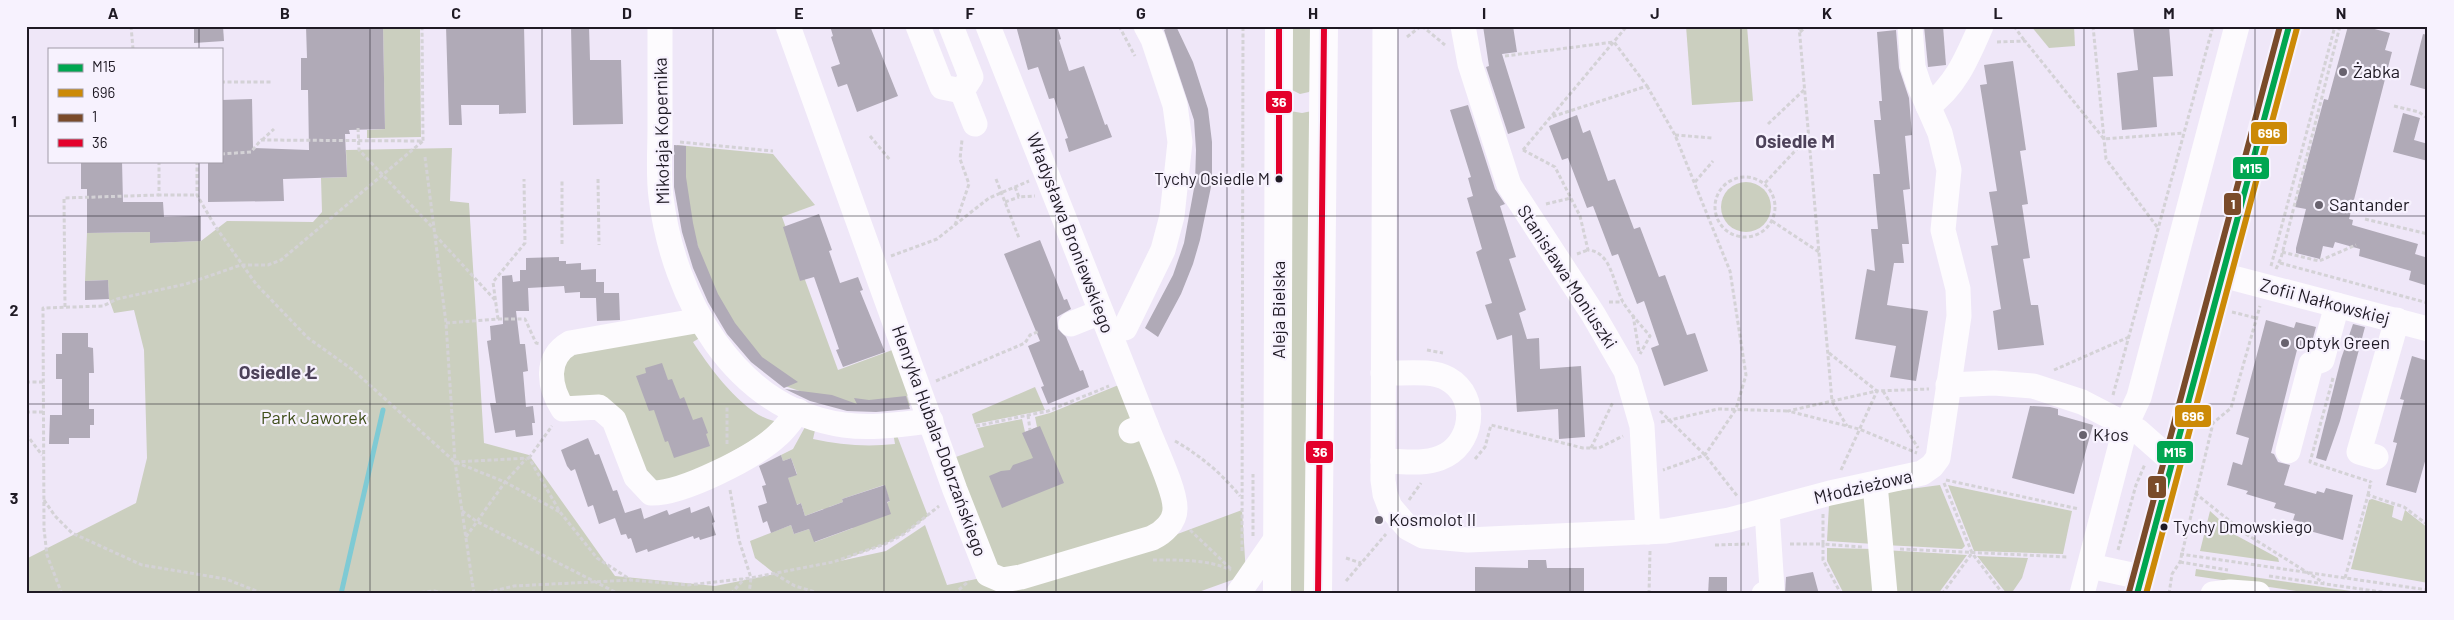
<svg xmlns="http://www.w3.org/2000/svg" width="2454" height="620" font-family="Barlow,sans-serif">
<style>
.green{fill:#cbcfbf}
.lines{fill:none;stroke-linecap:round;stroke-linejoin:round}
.stream{stroke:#7fcad4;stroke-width:5}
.building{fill:#b0aab7}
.path{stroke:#d4d2d6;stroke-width:3;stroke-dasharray:4 2.5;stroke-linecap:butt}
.minor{stroke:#fdfbfe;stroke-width:25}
.major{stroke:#fdfbfe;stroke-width:28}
.bus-1-casing{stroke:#f7f2fe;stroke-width:10}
.bus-2-casing{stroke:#f7f2fe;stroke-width:10}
.bus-3-casing{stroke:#f7f2fe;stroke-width:10}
.bus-4-casing{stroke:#f7f2fe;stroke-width:10}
.bus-1{stroke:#00a651;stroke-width:6}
.bus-2{stroke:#cc8a07;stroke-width:6}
.bus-3{stroke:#7a4b2a;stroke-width:6}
.bus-4{stroke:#e4002b;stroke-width:6}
.grid{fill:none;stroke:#1f1a24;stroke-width:1;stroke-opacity:0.55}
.poi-dot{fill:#68626e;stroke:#f7f2fe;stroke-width:2}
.bus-dot{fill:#1f1a24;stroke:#f7f2fe;stroke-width:2}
.labels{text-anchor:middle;stroke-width:4.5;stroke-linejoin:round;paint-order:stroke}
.bus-label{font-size:17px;fill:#1f1a24;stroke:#f7f2fe;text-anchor:end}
.poi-label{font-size:18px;fill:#1f1a24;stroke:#f7f2fe;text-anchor:start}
.street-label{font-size:18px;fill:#1f1a24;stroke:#f7f2fe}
.park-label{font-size:18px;fill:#3f4e1a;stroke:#f7f2fe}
.neighbourhood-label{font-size:19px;font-weight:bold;fill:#4d425a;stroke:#f7f2fe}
.line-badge{stroke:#f7f2fe;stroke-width:2}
.badge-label{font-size:14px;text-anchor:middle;font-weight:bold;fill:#fff}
.neatline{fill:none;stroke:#1f1a24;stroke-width:2}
.grid-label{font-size:16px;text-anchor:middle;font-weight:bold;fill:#1f1a24}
</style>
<rect width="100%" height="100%" fill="#efe7f8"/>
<g class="green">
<polygon points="383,26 420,26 421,137 367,138 367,130 385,129"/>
<polygon points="1291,26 1316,26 1315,84 1309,92 1300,94 1292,90"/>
<polygon points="1686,26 1747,26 1753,101 1692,105"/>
<polygon points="2031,26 2074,26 2075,46 2049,48"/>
<polygon points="1290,111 1302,113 1312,111 1308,594 1286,594"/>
<polygon points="677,145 773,154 815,205 782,217 838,370 895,349 912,392 907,396 910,406 890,408 835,403 782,385 722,321 678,184"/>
<path d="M452,148L450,201L469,203L484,443L529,455L615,576L715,586L775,574L755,558L750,541L791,525L794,534L809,529L815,542L853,528L851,524L890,501L884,485L842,499L843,502L829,507V511L823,509L805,516L801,503L786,509L788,478L797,474L791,458L783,461L781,455L793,449L805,427L816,426L813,439C840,445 867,447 895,444L893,432L896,433L928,516L904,534L885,544L840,561L886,551L925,525L947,585L1156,542L1242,510L1246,575L1193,594H26V559L136,503L147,458L144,350L134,310L114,313L109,299L108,280L85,281L87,233L150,232V243L201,241L227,221L313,222L322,212L321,178L347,177L346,150Z"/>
<circle cx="1746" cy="207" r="25"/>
<path d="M695,331L703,336L693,342C710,368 750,425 785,422L664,490L647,481L621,418L569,400L559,366L567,356Z"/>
<polygon points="1121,384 1168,495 1162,525 1023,572 1001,568 993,561 953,458 984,447 977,428 1022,419 1025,432 1037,427 1035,417 1050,413"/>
<polygon points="1035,387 1045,410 975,424 972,414"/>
<polygon points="1940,485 1965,546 1962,549 1884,545 1880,493"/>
<polygon points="1948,485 2072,511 2063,554 1974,551"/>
<polygon points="1872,492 1874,544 1827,541 1829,505"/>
<polygon points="2372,499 2394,506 2392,517 2402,521 2405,510 2428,528 2428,583 2351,569 2369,500"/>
<polygon points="2210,511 2231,530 2230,532 2278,558 2279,562 2200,551"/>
<polygon points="1827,548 1875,549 1873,594 1844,594 1827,561"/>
<polygon points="1884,550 1967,555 1938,594 1889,594"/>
<polygon points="1977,556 2028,558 2022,578 2011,594 2007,594"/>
<polygon points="2196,569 2365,593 2365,594 2317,594 2195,576"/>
</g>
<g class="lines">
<polyline class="stream" points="341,594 383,410"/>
</g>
<g class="building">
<polygon points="194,26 223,26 224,41 194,43"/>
<polygon points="306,26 383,26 385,129 349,130 350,134 345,134 347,177 283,179 284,201 208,202 208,163 221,163 221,100 252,99 253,148 309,150 308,90 301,90 301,58 307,58"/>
<polygon points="446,26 524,26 526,113 499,114 499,105 461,105 462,125 449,125"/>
<polygon points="571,26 589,26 590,60 621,60 623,124 573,125"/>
<polygon points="830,26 870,26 898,96 857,112 847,84 838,87 831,67 840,64 831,37 833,36"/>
<polygon points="1016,26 1057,26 1061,39 1059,40 1069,71 1084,66 1105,125 1107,124 1112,137 1069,152 1065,139 1068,138 1054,98 1049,99 1038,67 1028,70"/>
<polygon points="1170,26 1176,26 1193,62 1208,109 1212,142 1212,182 1200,240 1193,264 1181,294 1158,337 1145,328 1173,275 1184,243 1195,183 1196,150 1194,120 1164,30"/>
<polygon points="1483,26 1513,26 1517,52 1502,54 1525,128 1508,134 1486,67 1489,66"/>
<polygon points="1924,26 1943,26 1946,65 1928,67"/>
<polygon points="2133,26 2169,26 2173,76 2153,77 2157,127 2122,130 2117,73 2138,70"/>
<polygon points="2348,26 2363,26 2390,33 2385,50 2392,52 2349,219 2353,220 2352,225 2418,244 2415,254 2428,258 2428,286 2409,280 2411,271 2359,256 2360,249 2335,242 2333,248 2323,246 2320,259 2296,253 2296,248 2306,209 2295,207 2324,99 2328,100"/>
<polygon points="1896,30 1899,68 1909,98 1912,135 1905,136 1910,189 1903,190 1909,244 1902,244 1904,263 1894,263 1887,305 1928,311 1916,381 1890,377 1896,346 1855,339 1867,269 1875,271 1871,229 1878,229 1873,174 1880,174 1874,120 1881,120 1879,101 1882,101 1877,32"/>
<polygon points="2423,34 2428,35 2428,90 2410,85"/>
<polygon points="2013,61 2026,150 2020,151 2028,204 2022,205 2030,258 2023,259 2031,305 2038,305 2044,345 1998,350 1993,311 2001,309 1991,246 1998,245 1989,192 1997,191 1980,85 1987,84 1984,65"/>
<polygon points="1468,105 1495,189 1505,204 1500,206 1516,257 1509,259 1526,310 1519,313 1527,339 1539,338 1540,369 1581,366 1585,437 1559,439 1558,409 1517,412 1512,335 1497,340 1485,305 1492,303 1476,252 1482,249 1467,198 1473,196 1468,178 1471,177 1450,110"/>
<polygon points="2403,113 2420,118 2414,140 2428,144 2428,161 2393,152"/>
<polygon points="1577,115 1583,133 1590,130 1608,181 1615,179 1634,229 1640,227 1659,277 1665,275 1687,335 1695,333 1708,371 1664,386 1651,348 1659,345 1644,301 1637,304 1618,254 1612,256 1593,206 1587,208 1568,158 1562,160 1549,126"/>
<polygon points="674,145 686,146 686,177 693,223 698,246 718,294 735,323 762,357 798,382 784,388 751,362 727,334 708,302 693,268 682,232 674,187"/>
<polygon points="81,161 122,161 123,202 163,202 164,217 201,216 201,241 150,243 150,232 87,233 87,189 81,189"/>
<polygon points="819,214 832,250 829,251 840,283 858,277 863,290 860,291 885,352 843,367 836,350 839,349 814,277 800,281 783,227"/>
<polygon points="1040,240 1064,300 1067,299 1071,309 1057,317 1058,329 1066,337 1080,371 1083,370 1089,387 1048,404 1041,387 1044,386 1028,346 1040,341 1004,254"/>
<polygon points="559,257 559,261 566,261 566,264 581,263 581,270 596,269 596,282 604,282 604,293 619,293 620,320 597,321 596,298 580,298 580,292 565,293 564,286 528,288 529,311 516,311 520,344 525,344 528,371 523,372 526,407 533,406 535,423 532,423 533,435 516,437 515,430 495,433 490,403 496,403 487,341 491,340 490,326 503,324 502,276 512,275 513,282 520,281 520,270 526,270 526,258"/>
<polygon points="108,280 109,299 85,300 85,281"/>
<polygon points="2266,320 2294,328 2296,322 2316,327 2310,349 2298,346 2271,453 2274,454 2278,462 2290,465 2284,485 2316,494 2317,491 2324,493 2326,488 2353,495 2343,540 2306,530 2308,524 2293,520 2295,514 2274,508 2276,503 2246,494 2248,491 2227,485 2233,462 2242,465 2249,438 2236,434"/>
<polygon points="2353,324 2365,327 2340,421 2326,461 2316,458 2341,359"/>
<polygon points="62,333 88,333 88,347 93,348 94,373 89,373 89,409 94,409 94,425 90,425 90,438 69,438 69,444 49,444 50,415 62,415 62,379 56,379 56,354 62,354"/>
<polygon points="2412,356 2428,361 2428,438 2425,449 2428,451 2416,493 2386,485 2397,443 2393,442 2404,400 2400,399"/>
<polygon points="662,363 668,380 672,379 680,399 684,397 693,420 702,417 708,433 706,434 710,446 674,458 668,441 665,442 654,410 649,411 636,376 646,373 645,368"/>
<polygon points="785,389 832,395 857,404 854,398 869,400 906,396 910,409 876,412 847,411 810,401"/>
<polygon points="2030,406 2050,407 2058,409 2058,415 2093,425 2074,494 2012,478"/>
<polygon points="1040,426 1064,483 1002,508 989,476 1001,471 1010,470 1013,465 1033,458 1022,433"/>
<polygon points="588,438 595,455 599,454 613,491 617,490 625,513 641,508 644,519 667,510 669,515 690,507 691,513 709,506 715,522 712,523 716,535 700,540 699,537 694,539 693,536 648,552 647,549 636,553 631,538 628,539 626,534 621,535 615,518 599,524 593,505 588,507 575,469 571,471 567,466 561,450"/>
<polygon points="781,455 783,461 791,458 797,475 788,478 797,505 801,503 805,516 843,502 842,499 885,485 890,501 887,502 891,514 814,542 809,529 794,534 791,525 771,533 767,521 763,523 758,506 767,503 762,486 766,485 759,466"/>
<polygon points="1528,560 1546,560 1547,568 1584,568 1584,594 1475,594 1475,567 1528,568"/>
<polygon points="1813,572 1819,594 1785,594 1786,577"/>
<polygon points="1709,577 1727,577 1727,594 1708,594"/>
</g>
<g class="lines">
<g class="path">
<polyline points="131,26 133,49"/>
<polyline points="1119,26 1135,56"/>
<polyline points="1422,26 1445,45"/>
<polyline points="1799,26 1832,401 1847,426"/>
<polyline points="2014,26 2024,40"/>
<polyline points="2093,26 2106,159 2158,228"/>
<polyline points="1800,32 1807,26"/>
<polyline points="1407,37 1421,26"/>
<polyline points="1997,42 2025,41 2104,139 2184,133"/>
<polyline points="1505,56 1614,42 1647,86 1551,117"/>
<polyline points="221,82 273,82"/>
<polyline points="1647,86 1675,135 1730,271 1746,375 1736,409 1705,455 1663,470"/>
<polyline points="2394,106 2419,112 2428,119"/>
<polyline points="1768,124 1805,89"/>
<polyline points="358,128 359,150 433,228"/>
<polyline points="1675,135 1712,138"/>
<polyline points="870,136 890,160"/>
<polyline points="262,140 274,129"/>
<polyline points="680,142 773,151"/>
<path d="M1523,150L1555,167L1580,216L1588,250C1612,252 1613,284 1623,302C1630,314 1641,325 1650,336L1640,354"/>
<polyline points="1523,150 1627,26"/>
<polyline points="221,154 251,152 261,140 423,141 422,26"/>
<polyline points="425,157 446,323 455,462 474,594"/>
<polyline points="159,161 159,195 197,195"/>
<polyline points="197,161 197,195 215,226 256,284 308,338 353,370 455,462 505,482 560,512"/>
<circle cx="1745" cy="207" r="30"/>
<polyline points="598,179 599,245"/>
<polyline points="996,179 1019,238"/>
<polyline points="1695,182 1713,161"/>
<polyline points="1765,183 1809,136"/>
<polyline points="1015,187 1019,197 1035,196"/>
<polyline points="1005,202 1019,197"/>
<polyline points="1546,204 1571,198"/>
<polyline points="2365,219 2428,234"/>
<polyline points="1772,221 1819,252"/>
<polyline points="955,225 969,184 960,159 962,140"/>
<polyline points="435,235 495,300"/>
<polyline points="562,244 562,179"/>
<polyline points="2282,252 2319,261 2356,245"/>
<polyline points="1577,254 1588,250"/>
<polyline points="891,256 937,239 989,198 1029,181"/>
<polyline points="2280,263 2428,303"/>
<polyline points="2271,266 2335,26"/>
<polyline points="2276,269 2281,258 2340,26"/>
<polyline points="1609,302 1623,302"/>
<polyline points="65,307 64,198 159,195"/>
<polyline points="2232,312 2256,318"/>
<polyline points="1633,315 1639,351"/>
<polyline points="498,319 525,319 536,343 541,344"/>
<polyline points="446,323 498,319 493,282 525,243 524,179"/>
<polyline points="1427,350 1443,353"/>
<polyline points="1829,353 1877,391 1788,411 1859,429 1917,453"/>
<polyline points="2054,370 2129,337"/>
<polyline points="2333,378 2310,462 2371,482"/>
<polyline points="936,381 1025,343 1030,335 1040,331"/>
<polyline points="26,382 44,382"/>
<polyline points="1883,391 1918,448"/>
<polyline points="2113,395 2213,26"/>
<polyline points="1660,411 1705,455 1738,497"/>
<polyline points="26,412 43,412"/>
<polyline points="1028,415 1030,430"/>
<polyline points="1661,422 1718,409 1788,411"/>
<polyline points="976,426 1048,411 1109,386"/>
<polyline points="26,434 42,455"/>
<path d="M1175,441C1201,456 1221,473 1240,496"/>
<polyline points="727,444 727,407"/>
<polyline points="1591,448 1613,402"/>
<polyline points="529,458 552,426"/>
<polyline points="1475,459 1485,447 1491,425 1583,448 1599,448 1623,436"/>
<polyline points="455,462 529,458 560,512 597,558 631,580 688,585 751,578 833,562 885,544 904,534 939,506"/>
<polyline points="1841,470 1877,391 1929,389"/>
<polyline points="1946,480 2079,509"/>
<polyline points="1944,483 1972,553 2003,594"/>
<polyline points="730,490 739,540 751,578 749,594"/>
<polyline points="2195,493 2246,534 2324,583"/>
<polyline points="2368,495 2371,481"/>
<polyline points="44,500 55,516 72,533 142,565 226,579 264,594"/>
<polyline points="1409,500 1421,483"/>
<polyline points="462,511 476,521 619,594"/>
<polyline points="1823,514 1823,544 1862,547"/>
<polyline points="1190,530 1231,569"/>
<polyline points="1253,536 1253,474"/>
<polyline points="466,537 505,482 526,459"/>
<polyline points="1790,544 1823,544 1823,560 1841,594"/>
<polyline points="1715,545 1749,544"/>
<polyline points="1900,549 2067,557"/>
<polyline points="2118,550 2136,485 2145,464"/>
<polyline points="1242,551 1243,26"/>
<polyline points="2180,554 2428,590"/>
<polyline points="1346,558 1361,563"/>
<path d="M1153,560C1179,560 1207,559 1231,570"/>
<polyline points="2180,562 2228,570"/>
<polyline points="775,574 795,586 822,594"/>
<polyline points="2269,576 2396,594"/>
<polyline points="2345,578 2368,495 2404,507 2428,525"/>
<polyline points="1346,581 1386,534"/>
<polyline points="62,594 47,555 44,529 43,308 103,306 117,299 186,284 241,265 268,265 281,260 423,141"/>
<polyline points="408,594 434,591 451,594"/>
<polyline points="481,594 514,586 631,580"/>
<polyline points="731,594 744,579"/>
<polyline points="954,594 969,581"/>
<polyline points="1649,594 1650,551"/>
<polyline points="1942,594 1972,553"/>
<polyline points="2169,594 2172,574 2180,562 2213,423 2231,408 2260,306"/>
</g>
<g class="minor">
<path d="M660,26C660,60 660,94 660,129C660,151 658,174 661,197C673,297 734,410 844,425C874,429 901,424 931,421"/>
<path d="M788,26L955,490L988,574L1002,580L1021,577L1152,538C1163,533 1175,522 1175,509C1176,491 1153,444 1146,425"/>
<polyline points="918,26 942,87 962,91"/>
<polyline points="951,26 971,77 962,91"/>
<polyline points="988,26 1146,425 1131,431"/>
<polyline points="1385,26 1383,480 1385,494 1390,507 1408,528 1423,536 1468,540 1666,531 1729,520 1830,493 1922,473 1932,466 1938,458 1959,316 1958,289 1943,230 1949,170 1940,133 1919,85 1913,67 1910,26"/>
<polyline points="1463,26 1470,64 1509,185 1593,314 1626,371 1642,426 1648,532"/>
<polyline points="962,91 975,124"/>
<path d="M1928,106C1956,86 1968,56 1981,26"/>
<polyline points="2222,275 2428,329"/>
<path d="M701,320L570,343C544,358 549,387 563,409L599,407L614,420L636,477L651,493C682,494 755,457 778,435C786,428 792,419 798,411"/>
<polyline points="1071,324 1101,312"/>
<polyline points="1125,328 1163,250 1172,216 1180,142 1175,105 1153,39 1146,26"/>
<polyline points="1948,385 1994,383 2033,386 2082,402 2138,431 2172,461"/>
<polyline points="2288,451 2311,364 2322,360 2337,305"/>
<polyline points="2376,457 2359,452 2397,320"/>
<path d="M1383,461C1401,461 1422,465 1440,458C1473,446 1480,397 1448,379C1431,369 1402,374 1383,373"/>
<polyline points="1875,484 1885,594"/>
<polyline points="2090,566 2141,577"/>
<polyline points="1238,594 1278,536"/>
<polyline points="1764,594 1772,589 1767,511"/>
<polyline points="2082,594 2126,425 2139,397 2237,26"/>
<polyline points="2137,594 2289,26"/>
<polyline points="2213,594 2230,592 2258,594"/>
</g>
<g class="major">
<polyline points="1277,594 1279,26"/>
<polyline points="1318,594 1324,26"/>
</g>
<defs>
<polyline id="bus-1" points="2137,594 2289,26"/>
<polyline id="bus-2" points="2146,594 2297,28"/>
<polyline id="bus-3" points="2129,592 2280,26"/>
<g id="bus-4">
<polyline points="1279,26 1279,179"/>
<polyline points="1318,594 1324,26"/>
</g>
</defs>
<use href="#bus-1" class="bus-1-casing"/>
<use href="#bus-2" class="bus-2-casing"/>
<use href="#bus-3" class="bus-3-casing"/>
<use href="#bus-4" class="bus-4-casing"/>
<use href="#bus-1" class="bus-1"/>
<use href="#bus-2" class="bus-2"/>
<use href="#bus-3" class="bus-3"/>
<use href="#bus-4" class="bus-4"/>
</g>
<path class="grid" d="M199,26V49M370,26V594M542,26V594M713,26V594M884,26V594M1056,26V594M1227,26V594M1398,26V594M1570,26V594M1741,26V594M1912,26V594M2084,26V594M2255,26V594M199,161V594M26,216H2428M26,404H2428"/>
<g class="poi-dot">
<circle cx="2343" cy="72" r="5"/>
<circle cx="2319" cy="205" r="5"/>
<circle cx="2285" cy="343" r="5"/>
<circle cx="2083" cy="435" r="5"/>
<circle cx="1379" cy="520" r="5"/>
</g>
<g class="bus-dot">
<circle cx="1279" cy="179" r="4.5"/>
<circle cx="2164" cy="527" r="4.5"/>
</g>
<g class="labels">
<g class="bus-label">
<text x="1270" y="185">Tychy Osiedle M</text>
<text x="2173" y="533" text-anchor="start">Tychy Dmowskiego</text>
</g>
<g class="poi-label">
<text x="2353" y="78">Żabka</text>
<text x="2329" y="211">Santander</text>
<text x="2295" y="349">Optyk Green</text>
<text x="2093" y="441">Kłos</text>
<text x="1389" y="526">Kosmolot II</text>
</g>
<g class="street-label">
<text transform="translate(662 131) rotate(-91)" y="6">Mikołaja Kopernika</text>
<text transform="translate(1070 233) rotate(69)" y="6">Władysława Broniewskiego</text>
<text transform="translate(1567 277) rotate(57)" y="6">Stanisława Moniuszki</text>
<text transform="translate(2325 302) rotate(15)" y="6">Zofii Nałkowskiej</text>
<text transform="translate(1279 310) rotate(-90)" y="6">Aleja Bielska</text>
<text transform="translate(939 441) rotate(70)" y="6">Henryka Hubala-Dobrzańskiego</text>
<text transform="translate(1863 487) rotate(-13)" y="6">Młodzieżowa</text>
</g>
<g class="park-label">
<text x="314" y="424">Park Jaworek</text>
</g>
<g class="neighbourhood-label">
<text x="1795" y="148">Osiedle M</text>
<text x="278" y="379">Osiedle Ł</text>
</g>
</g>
<g class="line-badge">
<rect x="1265" y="90" width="28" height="24" rx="5" fill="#e4002b"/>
<rect x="2250" y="121" width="38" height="24" rx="5" fill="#cc8a07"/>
<rect x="2232" y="156" width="38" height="24" rx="5" fill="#00a651"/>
<rect x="2223" y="192" width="19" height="24" rx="5" fill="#7a4b2a"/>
<rect x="2174" y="404" width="38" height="24" rx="5" fill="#cc8a07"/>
<rect x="1305" y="440" width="29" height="24" rx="5" fill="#e4002b"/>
<rect x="2156" y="440" width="38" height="24" rx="5" fill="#00a651"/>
<rect x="2147" y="475" width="20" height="24" rx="5" fill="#7a4b2a"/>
</g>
<g class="badge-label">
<text x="1279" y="107">36</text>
<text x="2269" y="138">696</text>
<text x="2251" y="173">M15</text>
<text x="2233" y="209">1</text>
<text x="2193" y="421">696</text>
<text x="1320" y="457">36</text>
<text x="2175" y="457">M15</text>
<text x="2157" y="492">1</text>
</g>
<rect width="2454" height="620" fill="none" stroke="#f7f2fe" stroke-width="55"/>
<rect x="48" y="48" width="175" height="115" fill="#f7f2fe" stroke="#a19ca7"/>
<rect x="58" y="64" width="25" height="8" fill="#00a651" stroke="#a19ca7"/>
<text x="92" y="72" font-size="15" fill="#1f1a24">M15</text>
<rect x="58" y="89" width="25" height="8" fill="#cc8a07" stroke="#a19ca7"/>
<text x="92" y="98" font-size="15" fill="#1f1a24">696</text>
<rect x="58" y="114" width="25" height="8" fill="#7a4b2a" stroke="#a19ca7"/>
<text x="92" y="122" font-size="15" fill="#1f1a24">1</text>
<rect x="58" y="139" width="25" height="8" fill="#e4002b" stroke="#a19ca7"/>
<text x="92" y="148" font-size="15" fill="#1f1a24">36</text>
<rect x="28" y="28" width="2398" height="564" class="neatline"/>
<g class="grid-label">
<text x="113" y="19">A</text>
<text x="285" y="19">B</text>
<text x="456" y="19">C</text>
<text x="627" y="19">D</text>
<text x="799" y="19">E</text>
<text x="970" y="19">F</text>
<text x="1141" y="19">G</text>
<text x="1313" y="19">H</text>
<text x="1484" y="19">I</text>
<text x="1655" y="19">J</text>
<text x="1827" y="19">K</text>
<text x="1998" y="19">L</text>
<text x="2169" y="19">M</text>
<text x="2341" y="19">N</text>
<text x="14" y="127">1</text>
<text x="14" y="316">2</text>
<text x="14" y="504">3</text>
</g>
</svg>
